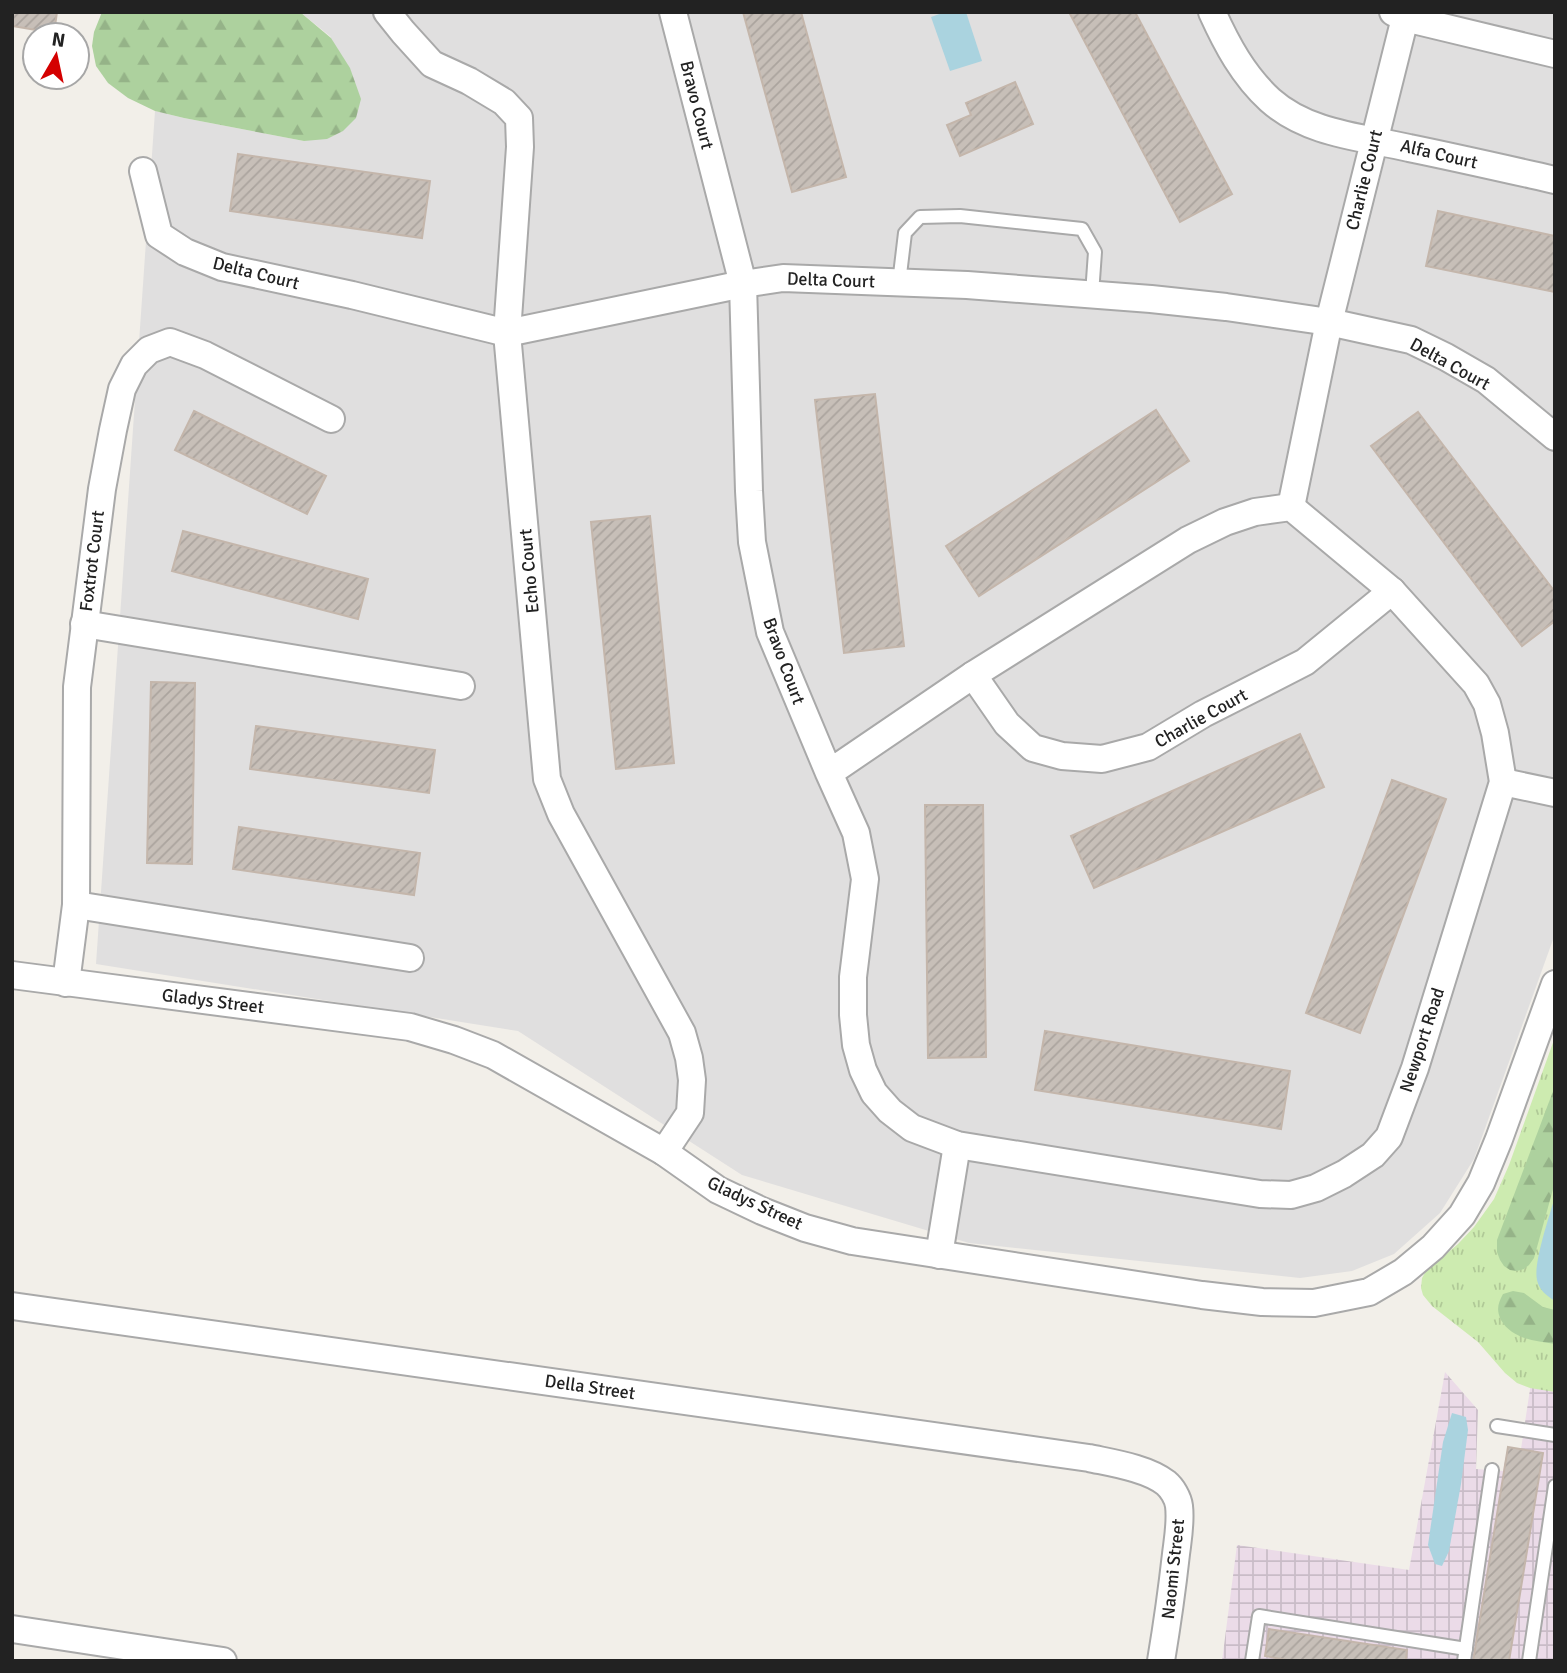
<svg xmlns="http://www.w3.org/2000/svg" width="1567" height="1673" font-family="Signika,sans-serif">
<style>
.residential{fill:#e0dfdf}
.industrial{fill:url(#industrial-grid)}
.grass{fill:url(#grass-tufts)}
.forest{fill:url(#forest-firs)}
.water{fill:#aad3df}
.building{fill:url(#building-hatch);stroke:#c4b6ab;stroke-width:2}
.lines{fill:none;stroke-linecap:round;stroke-linejoin:round}
.lane-casing{stroke:#a9a9a9;stroke-width:16}
.street-casing{stroke:#a9a9a9;stroke-width:30}
.lane{stroke:#fff;stroke-width:12}
.street{stroke:#fff;stroke-width:26}
.labels{text-anchor:middle;stroke-width:5;stroke-linejoin:round;paint-order:stroke}
.street-label{font-size:18px;fill:#222;stroke:#fff}
</style>
<defs>
<pattern id="industrial-grid" width="8" height="8" patternUnits="userSpaceOnUse" patternTransform="scale(1.75)"><rect width="8" height="8" fill="#ebdbe8"/><path d="M0 4h8M4 0v8" fill="none" stroke="#c9bcc7"/></pattern>
<pattern id="grass-tufts" width="24" height="20" patternUnits="userSpaceOnUse" patternTransform="scale(1.75)"><rect width="24" height="20" fill="#cdebb0"/><path d="M3 7l-1-3M5 7V3M7 7l1-3M15 17l-1-3M17 17v-4M19 17l1-3" fill="none" stroke="#b0c997"/></pattern>
<pattern id="forest-firs" width="22" height="20" patternUnits="userSpaceOnUse" patternTransform="scale(1.75)"><rect width="22" height="20" fill="#add19e"/><path d="M5 1l3.5 6h-7zM16 11l3.5 6h-7z" fill="#95b388"/></pattern>
<pattern id="building-hatch" width="6" height="6" patternUnits="userSpaceOnUse" patternTransform="scale(1.75)"><rect width="6" height="6" fill="#c7bfb8"/><path d="M-1 1l2-2M0 6l6-6M5 7l2-2" fill="none" stroke="#aba49e"/></pattern>
</defs>
<rect width="100%" height="100%" fill="#f2efe9"/>
<polygon class="residential" points="300,12 1555,12 1555,934 1474,1159 1440,1213 1394,1254 1352,1271 1300,1278 969,1243 742,1175 518,1031 96,964 155,111 184,118 304,141 331,37"/>
<polygon class="industrial" points="1445,1372 1478,1410 1476,1469 1503,1471 1508,1447 1521,1449 1532,1376 1555,1379 1555,1661 1222,1661 1237,1545 1409,1570"/>
<polygon class="grass" points="1555,1037 1555,1392 1530,1388 1517,1383 1505,1373 1478,1342 1432,1306 1423,1295 1421,1288 1422,1278 1426,1271 1458,1244 1474,1227 1494,1199 1509,1165"/>
<g class="forest">
<polygon points="102,12 300,12 331,38 350,68 361,99 356,118 343,131 327,139 304,141 184,118 155,111 128,98 108,83 96,66 92,46 94,32"/>
<polygon points="1555,1086 1555,1182 1534,1258 1529,1265 1524,1269 1517,1271 1510,1270 1504,1266 1500,1260 1497,1252 1497,1240"/>
<path d="M1513,1291L1524,1293L1543,1307L1555,1310V1344C1535,1341 1512,1339 1501,1320C1496,1310 1498,1303 1503,1294Z"/>
</g>
<g class="water">
<polygon points="945,12 966,12 982,61 950,71 931,17"/>
<path d="M1555,1196V1301C1547,1296 1539,1290 1537,1280C1533,1263 1550,1215 1555,1196Z"/>
<polygon points="1452,1413 1466,1417 1468,1430 1461,1484 1449,1551 1442,1566 1435,1564 1428,1545 1443,1442"/>
</g>
<g class="building">
<polygon points="12,12 57,12 54,33 12,26"/>
<polygon points="743,12 801,12 846,177 792,192"/>
<polygon points="1069,12 1135,12 1232,194 1180,222"/>
<polygon points="1015,82 1033,124 960,156 947,125 971,115 966,103"/>
<polygon points="238,154 430,181 422,238 230,211"/>
<polygon points="1438,211 1555,236 1555,292 1426,266"/>
<polygon points="875,394 904,646 844,653 815,400"/>
<polygon points="1156,410 1189,461 979,596 946,546"/>
<polygon points="194,411 326,476 307,514 175,450"/>
<polygon points="1418,412 1555,592 1555,621 1522,646 1371,446"/>
<polygon points="650,516 674,763 616,769 591,522"/>
<polygon points="183,531 368,579 358,619 172,571"/>
<polygon points="151,682 195,683 192,864 147,863"/>
<polygon points="256,726 435,750 429,793 250,769"/>
<polygon points="1300,734 1324,787 1094,888 1071,836"/>
<polygon points="1392,780 1446,799 1360,1033 1306,1013"/>
<polygon points="925,805 983,805 986,1057 928,1058"/>
<polygon points="239,827 420,853 414,895 233,869"/>
<polygon points="1045,1031 1290,1071 1281,1129 1035,1090"/>
<polygon points="1508,1447 1543,1453 1509,1661 1473,1661"/>
<polygon points="1269,1629 1407,1650 1406,1661 1292,1661 1265,1656"/>
</g>
<g class="lines">
<defs>
<g id="lane">
<polyline points="899,283 905,233 920,217 960,216 1082,229 1095,252 1092,294"/>
<polyline points="1497,1426 1555,1435"/>
<polyline points="1252,1661 1259,1616 1466,1649"/>
<polyline points="1464,1661 1492,1470"/>
<polyline points="1529,1661 1555,1486"/>
</g>
<g id="street">
<polyline points="387,12 403,32 432,64 469,81 504,102 519,118 520,147 507,333 547,779 561,814 682,1033 689,1058 692,1080 690,1113 664,1152"/>
<polyline points="673,12 743,284 749,491 752,542 770,632 829,773 856,833 865,879 853,977 853,1015 856,1045 863,1070 874,1093 890,1111 912,1128 957,1145 1260,1194 1291,1195 1316,1188 1344,1174 1373,1155 1389,1137 1415,1068 1503,782 1495,733 1487,704 1476,684 1392,591 1291,507 1255,512 1225,522 1188,540 973,675 829,773"/>
<path d="M1212,12C1227,45 1243,75 1270,100C1308,134 1362,137 1409,148C1458,158 1506,169 1555,180"/>
<polyline points="1393,12 1405,18 1555,54"/>
<polyline points="143,171 159,235 185,252 222,267 352,295 507,333 743,284 783,278 967,285 1151,299 1226,307 1329,322 1411,340 1446,357 1486,380 1555,437"/>
<polyline points="1291,507 1329,322 1405,18"/>
<polyline points="84,624 461,686"/>
<polyline points="973,675 1007,724 1033,748 1062,756 1102,759 1148,747 1203,714 1305,662 1392,591"/>
<polyline points="1503,782 1555,793"/>
<polyline points="76,905 410,958"/>
<polyline points="12,975 410,1027 454,1040 493,1055 664,1152 718,1190 762,1211 805,1228 852,1241 1202,1295 1262,1302 1314,1303 1369,1292 1403,1272 1433,1247 1462,1215 1481,1183 1499,1139 1555,984"/>
<polyline points="66,983 76,905 77,687 102,489 113,430 122,389 134,365 149,350 170,342 205,355 331,419"/>
<polyline points="939,1255 957,1145"/>
<path d="M12,1306L1089,1458C1112,1463 1147,1468 1166,1483C1172,1488 1178,1498 1179,1506C1181,1522 1178,1538 1176,1554C1172,1590 1167,1625 1161,1661"/>
<polyline points="12,1629 223,1661"/>
</g>
</defs>
<use href="#lane" class="lane-casing"/>
<use href="#street" class="street-casing"/>
<use href="#lane" class="lane"/>
<use href="#street" class="street"/>
</g>
<g class="labels">
<g class="street-label">
<text transform="translate(697 105) rotate(76)" y="6">Bravo Court</text>
<text transform="translate(1439 154) rotate(13)" y="6">Alfa Court</text>
<text transform="translate(1364 180) rotate(-76)" y="6">Charlie Court</text>
<text transform="translate(256 273) rotate(14)" y="6">Delta Court</text>
<text transform="translate(831 280) rotate(2)" y="6">Delta Court</text>
<text transform="translate(1450 364) rotate(29)" y="6">Delta Court</text>
<text transform="translate(92 561) rotate(-83)" y="6">Foxtrot Court</text>
<text transform="translate(529 571) rotate(-95)" y="6">Echo Court</text>
<text transform="translate(784 661) rotate(70)" y="6">Bravo Court</text>
<text transform="translate(1201 718) rotate(-29)" y="6">Charlie Court</text>
<text transform="translate(213 1001) rotate(7)" y="6">Gladys Street</text>
<text transform="translate(1422 1040) rotate(-72)" y="6">Newport Road</text>
<text transform="translate(755 1203) rotate(25)" y="6">Gladys Street</text>
<text transform="translate(590 1387) rotate(8)" y="6">Della Street</text>
<text transform="translate(1173 1569) rotate(-84)" y="6">Naomi Street</text>
</g>
</g>
<rect width="1567" height="1673" fill="none" stroke="#222222" stroke-width="28"/>
<g transform="translate(56 56) rotate(9)"><circle r="33" fill="#ffffff" stroke="#a7a7a7" stroke-width="2"/>
<path d="M0-5L12 26L0 18L-12 26Z" fill="#d40000"/>
<text y="-10" font-size="19" font-weight="bold" text-anchor="middle" fill="#222222">N</text>
</g>
</svg>
